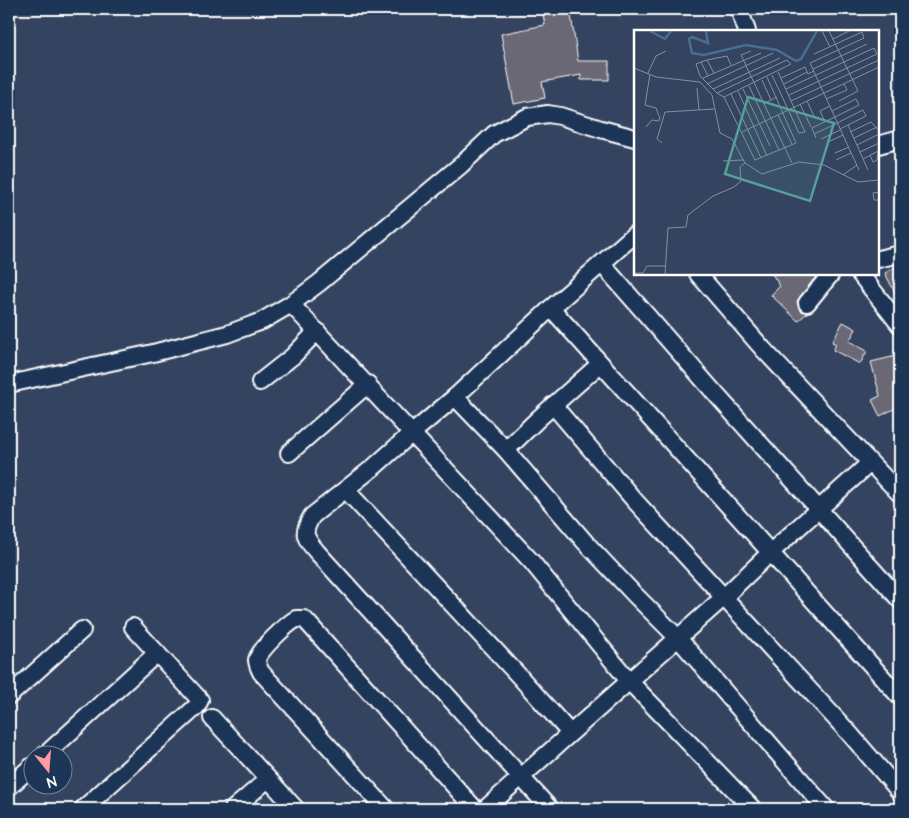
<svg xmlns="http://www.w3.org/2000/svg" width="909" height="818" font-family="'Architects Daughter',sans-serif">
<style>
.building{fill:#6b6874;stroke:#fff}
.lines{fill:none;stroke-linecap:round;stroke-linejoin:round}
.minor-casing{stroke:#fff;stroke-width:20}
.minor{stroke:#1d3557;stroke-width:16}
.inset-river{fill:none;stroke:#496e91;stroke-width:2.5}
.inset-road{fill:none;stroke:#858fa0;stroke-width:1}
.view{fill:#579f9a;fill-opacity:0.15;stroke:#579f9a;stroke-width:2.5}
.inset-edge{fill:none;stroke:#fff;stroke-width:2.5}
</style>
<rect width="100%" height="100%" fill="#344460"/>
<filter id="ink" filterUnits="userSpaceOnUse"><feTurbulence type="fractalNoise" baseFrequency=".02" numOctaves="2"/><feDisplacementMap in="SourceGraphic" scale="10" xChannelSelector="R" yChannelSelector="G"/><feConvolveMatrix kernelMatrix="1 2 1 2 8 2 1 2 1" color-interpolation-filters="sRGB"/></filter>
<g filter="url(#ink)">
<g class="building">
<polygon points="542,9 570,9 578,61 609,61 609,80 581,80 581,75 542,82 545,98 514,104 501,34 545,25"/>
<polygon points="900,265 900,303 885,273"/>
<polygon points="772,274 818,274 797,301 798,306 800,310 807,313 798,321 771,295 780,286"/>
<polygon points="843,322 856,329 849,341 867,351 860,364 833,350 836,344 832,342"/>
<polygon points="900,355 900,406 880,416 872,400 880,396 871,362"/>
</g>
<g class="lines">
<defs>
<g id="minor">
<polyline points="739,9 747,31"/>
<polyline points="878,145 900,139"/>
<polyline points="878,259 900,254"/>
<polyline points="602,264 713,391 900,600"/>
<polyline points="698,274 763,349 900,494"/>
<polyline points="860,274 900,325"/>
<polyline points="807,303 831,274"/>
<polyline points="291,304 531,561 629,681 753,809"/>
<polyline points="551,308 900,697"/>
<polyline points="260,382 293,356 317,331"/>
<polyline points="9,384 153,353 227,334 262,321 291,304 319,283 461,165 494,134 527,117 548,114 560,116 601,129 635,138"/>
<polyline points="455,397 506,450 585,542 634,594 678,638 826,809"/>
<polyline points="553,405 635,501 850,734 900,792"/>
<polyline points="506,450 539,418 600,364"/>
<polyline points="289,453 368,384"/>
<polyline points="346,490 519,676 570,733"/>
<polyline points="9,696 82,630"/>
<polyline points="212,718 296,809"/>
<polyline points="44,756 157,653"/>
<polyline points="9,787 32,766"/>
<polyline points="83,809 197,706 200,700 133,627"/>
<polyline points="233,809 268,779"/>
<path d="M386,809L261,672C259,668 257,664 257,660C258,651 287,624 296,619H304L307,622L475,809"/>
<polyline points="485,809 723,598 771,552 870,463"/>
<path d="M550,809L317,552C304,537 302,533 312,516L375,466L411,434L455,397L551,308L635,234"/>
</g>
</defs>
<use href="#minor" class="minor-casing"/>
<use href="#minor" class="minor"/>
</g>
</g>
<g transform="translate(634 30)">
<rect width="245" height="245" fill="#344460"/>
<path class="inset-river" d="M16,1L31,9L37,1M72,1L74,13L58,7L55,9L58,23L70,25L112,15L143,20L162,31L167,29L183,1"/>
<path class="inset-road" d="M188,1L196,17M195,1L224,61L205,71M199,9L215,1M117,21L107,25L158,133M180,24L228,2L230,8L176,33L225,140M73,30L67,32L74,46M67,32L62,34L66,46L83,63L88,66L90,67L157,34L153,30L83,63M0,38L22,47L66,52L78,65L86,103L98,109L111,133L128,144L165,132L190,135L224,152L245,150M179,39L233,14M14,43L22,26L32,21M80,43L73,30L93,26L97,35M16,44L11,75L22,78L25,86M138,45L165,103L171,102L144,42M69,48L127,23M147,48L171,37L174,44L180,41M128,50L137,70M73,54L139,23M150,54L173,42M115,56L145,120M63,58L65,80M79,59L146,28M109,59L136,116M152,59L240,18L243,24L155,65M104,61L133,126M97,64L127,128M90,67L121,130L162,113L133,47M192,69L213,60L210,54M157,71L245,30M173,71L180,86M129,74L143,67M166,74L177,97M198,81L222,69L225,75L201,87M144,85L158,114M191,92L186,81L196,76M203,93L229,80L232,86L206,99M214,95L234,140M12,97L18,90L25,91L26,86M108,102L245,37M216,102L237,92L245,101M180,104L204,93M182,108L178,98L201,87M220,108L243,97M187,109L206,100M194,112L209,105M28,113L23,109L31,82L80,79M223,115L245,104M226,122L245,113M201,123L215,117M236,125L239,132L243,130L244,121M229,129L244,121M202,130L217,123M89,131L109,130M209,145L223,135M244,170H240L239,163L245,162M0,243H9L13,236H31M31,244L34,198L52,197L54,185L79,166L100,157L107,151L106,137L111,133"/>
<path class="view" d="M114,67L200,93L176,171L91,144Z"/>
<rect width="245" height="245" class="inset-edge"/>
</g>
<rect width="909" height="818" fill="none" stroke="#1d3557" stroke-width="30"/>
<rect x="15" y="15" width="879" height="788" fill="none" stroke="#fff" stroke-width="2" filter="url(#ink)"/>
<g transform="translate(48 770) rotate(163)"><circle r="24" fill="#1d3557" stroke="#77869a"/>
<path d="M0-4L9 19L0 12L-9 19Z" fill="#ff9aa2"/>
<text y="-8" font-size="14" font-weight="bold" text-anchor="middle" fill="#ffffff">N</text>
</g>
</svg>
